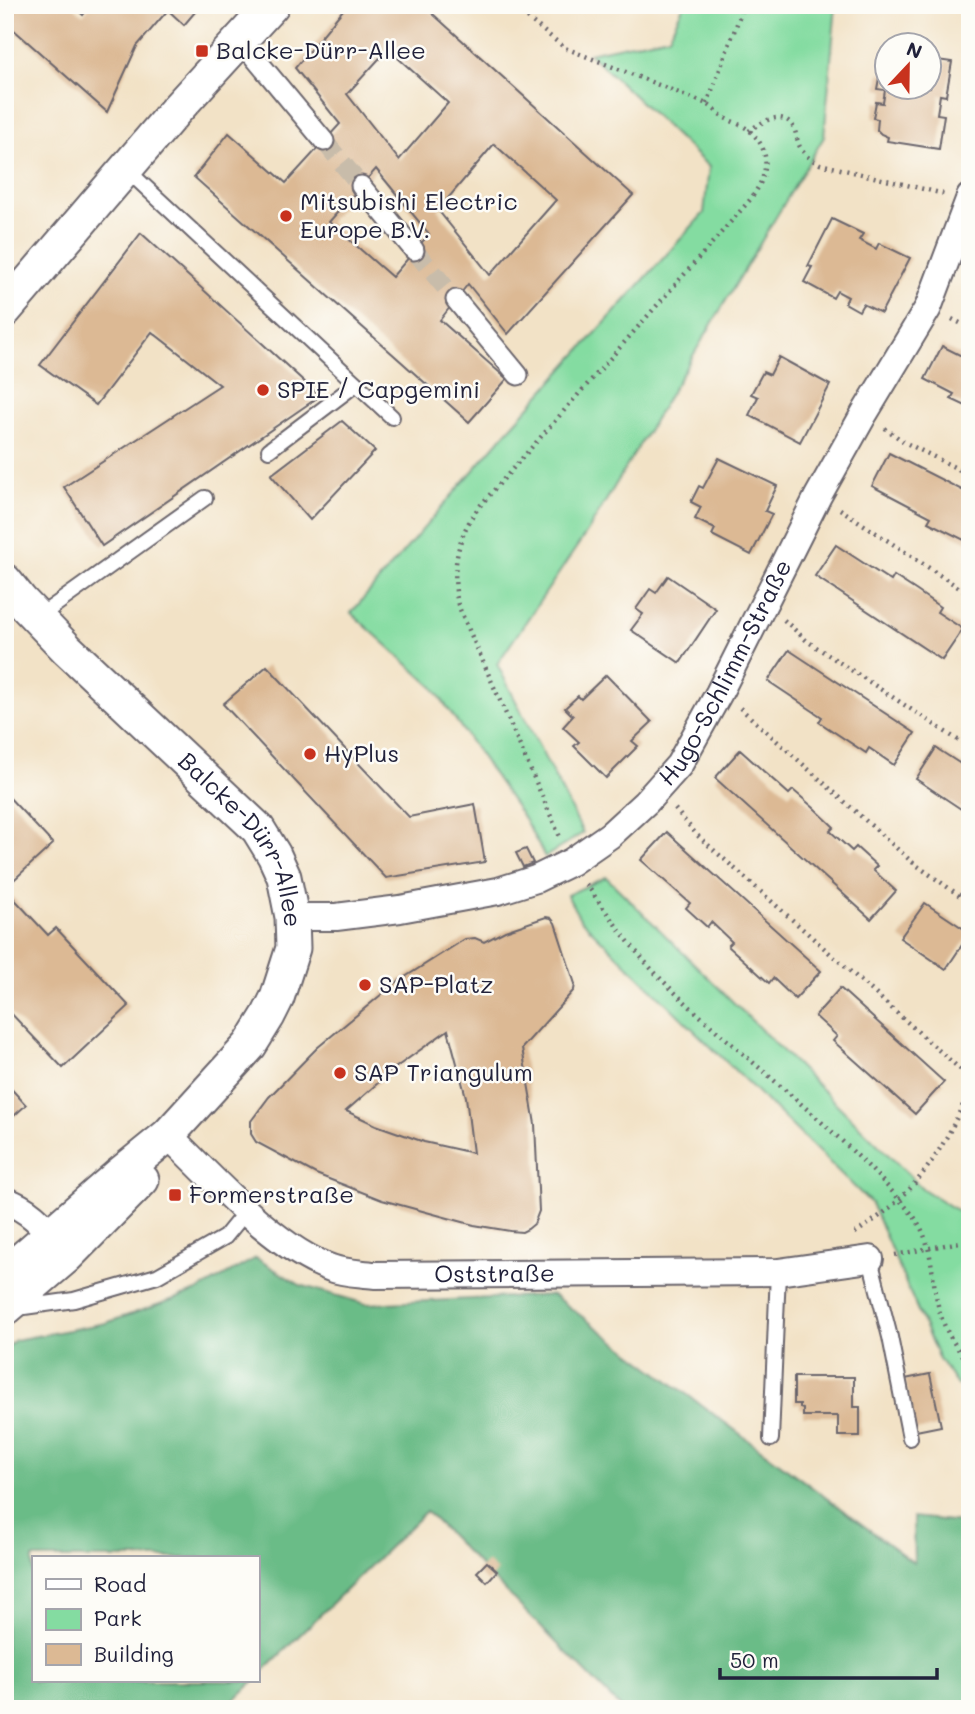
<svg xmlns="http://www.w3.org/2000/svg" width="975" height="1714" font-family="Mali,sans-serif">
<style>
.green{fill:#84dca1;stroke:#537f6e;stroke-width:2}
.forest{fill:#6bbc87;stroke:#466f61;stroke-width:2}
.building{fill:#dcb994;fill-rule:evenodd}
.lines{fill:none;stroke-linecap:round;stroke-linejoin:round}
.pedestrian-tunnel{stroke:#c8bcaa;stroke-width:19;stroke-dasharray:19 10;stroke-linecap:butt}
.service-casing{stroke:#6b656c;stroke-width:18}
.pedestrian-casing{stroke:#6b656c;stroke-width:23}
.minor-casing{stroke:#6b656c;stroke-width:30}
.tertiary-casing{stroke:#6b656c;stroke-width:37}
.path{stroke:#6b656c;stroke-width:4.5;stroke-dasharray:2 5;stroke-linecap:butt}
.service{stroke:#fff;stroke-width:14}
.pedestrian{stroke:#fff;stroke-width:19}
.minor{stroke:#fff;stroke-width:26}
.tertiary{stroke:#fff;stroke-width:33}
.poi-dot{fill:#c8321e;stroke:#fdfcf7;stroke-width:2.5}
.labels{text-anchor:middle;stroke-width:5;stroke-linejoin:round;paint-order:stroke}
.poi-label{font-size:24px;fill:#22223b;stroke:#fdfcf7;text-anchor:start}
.street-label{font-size:24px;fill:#22223b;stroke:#fdfcf7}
</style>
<rect width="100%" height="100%" fill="#fdfcf7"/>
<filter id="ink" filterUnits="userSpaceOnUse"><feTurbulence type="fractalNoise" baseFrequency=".0143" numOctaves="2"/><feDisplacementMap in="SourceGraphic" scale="14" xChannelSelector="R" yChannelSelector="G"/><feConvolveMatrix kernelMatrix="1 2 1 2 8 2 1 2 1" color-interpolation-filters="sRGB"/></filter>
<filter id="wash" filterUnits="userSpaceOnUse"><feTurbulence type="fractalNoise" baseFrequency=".00686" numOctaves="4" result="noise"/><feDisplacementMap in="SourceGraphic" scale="28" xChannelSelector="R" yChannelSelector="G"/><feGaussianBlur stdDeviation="1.57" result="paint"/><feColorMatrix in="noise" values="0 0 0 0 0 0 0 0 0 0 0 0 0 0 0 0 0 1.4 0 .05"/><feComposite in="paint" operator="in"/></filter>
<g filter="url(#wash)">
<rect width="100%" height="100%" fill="#f2e2c6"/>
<g class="green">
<polygon points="684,5 836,5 824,137 589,529 497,664 583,833 545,857 525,820 433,687 351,613 502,437 704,213 709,167 589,53 669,36"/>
<polygon points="606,877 923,1189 961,1213 970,1238 970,1388 957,1385 938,1357 871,1203 580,919 567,895"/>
</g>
<polygon class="forest" points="256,1258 300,1285 366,1304 553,1295 914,1563 913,1517 970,1523 970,1709 622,1709 426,1511 257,1677 257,1558 33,1558 33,1681 254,1681 225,1709 5,1709 5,1349 15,1340 106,1323 197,1291"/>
<g id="blocks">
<g class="building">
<polygon points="5,5 72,5 83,15 91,5 201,5 184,25 168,10 137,46 107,112 5,22"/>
<path d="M347,5H423L633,195L508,334L468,284L440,320L507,379L469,422L194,177L229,133L286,183L340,124L295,68ZM388,49L448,103L399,160L347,94ZM494,144L556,200L490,275L438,210ZM376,169L429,234L392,277L329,222Z"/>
<polygon points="930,59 952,62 946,96 940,95 937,114 944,115 939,149 887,141 888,137 881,134 877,130 878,119 873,118 876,102 883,103 885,90 877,89 880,73 888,74 888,88 930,88"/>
<polygon points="832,219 863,234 859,240 876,249 879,243 910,258 881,313 863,304 859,311 845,303 848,297 837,291 833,298 804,282 812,267 808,266"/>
<polygon points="141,233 320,396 102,546 64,487 220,385 152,332 96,405 40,365"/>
<polygon points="942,346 970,360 970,408 951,399 954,394 925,379"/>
<polygon points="779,357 830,385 800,442 749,415 758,397 751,394 763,372 770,375"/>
<polygon points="342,421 375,451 310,520 271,475"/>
<polygon points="889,453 970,494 970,543 928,522 931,517 872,486"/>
<polygon points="719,458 777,486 765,511 772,514 751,555 712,535 715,529 695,519 701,507 691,502 699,486 703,488"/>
<polygon points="836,545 891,581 894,576 917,591 940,607 937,612 963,629 942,660 815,576"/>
<polygon points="668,576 716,609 680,663 631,630 643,614 636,609 650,589 656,593"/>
<polygon points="789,650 915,733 894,765 869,748 866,753 819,722 822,717 768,681"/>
<polygon points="267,666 409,817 475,804 485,862 386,878 223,704"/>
<polygon points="606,675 652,722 632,741 638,746 606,778 574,746 579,742 563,727 573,716 565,708 578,696 581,699"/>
<polygon points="936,748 970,770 970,815 916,779"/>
<polygon points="740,750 789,794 793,790 814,808 834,827 830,831 852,851 856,847 877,866 873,870 896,891 871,919 715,778"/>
<polygon points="5,793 53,844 5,888"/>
<polygon points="667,832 821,971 795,999 773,978 769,983 728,946 732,942 711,922 707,927 686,908 690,903 641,860"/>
<polygon points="526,849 533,863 523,867 516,853"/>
<polygon points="5,889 48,935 56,928 129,1006 63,1068 5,1007"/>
<polygon points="925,903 970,933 946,969 900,938"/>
<path d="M546,917L551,918L555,923L575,984L574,990L522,1048L535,1124L539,1211L534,1224L528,1229L522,1232L510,1231L474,1225L382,1200L316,1174L256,1142L251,1134V1121L269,1097L317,1048L394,984L465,939L475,938L484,942L505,931ZM448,1030L466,1097L473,1153L424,1142L376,1125L346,1111L395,1068Z"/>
<polygon points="840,988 944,1082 915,1114 833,1041 837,1036 815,1016"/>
<polygon points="5,1082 26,1105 5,1124"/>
<polygon points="930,1374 941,1426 916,1431 905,1379"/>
<polygon points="794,1377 854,1377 854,1407 860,1407 860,1436 838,1436 838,1416 803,1416 803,1409 800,1408 800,1404 794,1404"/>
<polygon points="487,1562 497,1571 487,1582 477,1572"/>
</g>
</g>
</g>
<g filter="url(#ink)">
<use href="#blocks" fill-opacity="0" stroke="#6b656c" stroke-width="2"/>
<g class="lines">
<g class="pedestrian-tunnel">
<polyline points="324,141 361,186"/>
<polyline points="414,250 456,300"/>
</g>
<defs>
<g id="service">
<polyline points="126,169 392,417"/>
<polyline points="269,450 356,384"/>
<polyline points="37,618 205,498"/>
<polyline points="870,1259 890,1337 910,1438"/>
<polyline points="17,1308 74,1300 157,1276 225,1237 247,1210"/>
<polyline points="771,1439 778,1272"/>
</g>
<g id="pedestrian">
<polyline points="240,40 324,141"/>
<polyline points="361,186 414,250"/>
<polyline points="456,300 518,375"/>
</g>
<g id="minor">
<path id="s1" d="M292,917H336L400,909L498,891L536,879L571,862L610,835L646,802L679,765L719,693L818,496L864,414L928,308L970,197"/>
<path id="s2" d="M168,1135C213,1178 274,1248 331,1268C344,1273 360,1273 374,1275L778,1272L870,1259"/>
<path d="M5,1201C29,1208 48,1229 61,1249"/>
</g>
<g id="tertiary">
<polyline points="5,310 176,110 272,5"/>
<path id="s3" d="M5,581L21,601L67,649L258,829L274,855L284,877L292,917L293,948L277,998L268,1016L250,1045L168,1135L120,1174L5,1274"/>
<polyline points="5,1309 66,1257 142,1180"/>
</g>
</defs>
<use href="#service" class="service-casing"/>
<use href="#pedestrian" class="pedestrian-casing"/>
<use href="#minor" class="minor-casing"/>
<use href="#tertiary" class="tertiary-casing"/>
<g class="path">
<path d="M511,5L565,48L707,104C713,108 719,114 725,118C733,122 743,125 750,131C775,154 766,179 749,201L479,507C457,535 451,570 458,605L560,837"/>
<polyline points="707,104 744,5"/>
<path d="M749,131C762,121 784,109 794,128C797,135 797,144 802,150C807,158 812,160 820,164L944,194"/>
<polyline points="952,319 970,328"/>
<polyline points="885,428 904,442 970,475"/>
<polyline points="840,509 970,595"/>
<polyline points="784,620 807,641 970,748"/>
<polyline points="740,708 912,862 970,903"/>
<polyline points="675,809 697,835 970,1078"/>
<path d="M586,884C610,917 633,951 662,980C743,1060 837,1125 911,1213C937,1244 929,1283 942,1319C948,1336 958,1350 970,1364"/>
<path d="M855,1233C916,1195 942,1153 970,1089"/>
<polyline points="895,1255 970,1240"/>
</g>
<use href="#service" class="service"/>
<use href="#pedestrian" class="pedestrian"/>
<use href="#minor" class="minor"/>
<use href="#tertiary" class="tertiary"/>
</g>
</g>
<g class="poi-dot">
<rect x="195" y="44" width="14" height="14" rx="3.5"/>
<circle cx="286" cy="216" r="7"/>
<circle cx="263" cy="390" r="7"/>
<circle cx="310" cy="754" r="7"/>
<circle cx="365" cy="985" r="7"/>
<circle cx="340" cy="1073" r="7"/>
<rect x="168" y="1188" width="14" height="14" rx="3.5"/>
</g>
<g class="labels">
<g class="poi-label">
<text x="216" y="59">Balcke-Dürr-Allee</text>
<text x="300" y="210">Mitsubishi Electric<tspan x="300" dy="28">Europe B.V.</tspan></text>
<text x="277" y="398">SPIE / Capgemini</text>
<text x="324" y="762">HyPlus</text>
<text x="379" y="993">SAP-Platz</text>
<text x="354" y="1081">SAP Triangulum</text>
<text x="189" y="1203">Formerstraße</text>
</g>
<g class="street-label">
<text dy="8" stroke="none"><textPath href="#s1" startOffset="536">Hugo-Schlimm-Straße</textPath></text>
<text dy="8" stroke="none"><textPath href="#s3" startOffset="355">Balcke-Dürr-Allee</textPath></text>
<text dy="8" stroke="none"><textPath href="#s2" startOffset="376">Oststraße</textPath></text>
</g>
</g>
<rect width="975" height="1714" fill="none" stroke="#fdfcf7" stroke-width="28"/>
<rect x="32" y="1556" width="228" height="126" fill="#fdfcf7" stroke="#a5a5ac" stroke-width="2"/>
<rect x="46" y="1579" width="35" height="10" fill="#ffffff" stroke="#a5a5ac" stroke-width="2"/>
<text x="94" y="1592" font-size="21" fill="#22223b">Road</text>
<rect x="46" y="1609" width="35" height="21" fill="#84dca1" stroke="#a5a5ac" stroke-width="2"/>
<text x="94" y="1626" font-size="21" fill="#22223b">Park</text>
<rect x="46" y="1644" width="35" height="21" fill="#dcb994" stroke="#a5a5ac" stroke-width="2"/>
<text x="94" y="1662" font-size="21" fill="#22223b">Building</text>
<g transform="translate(908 66) rotate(22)"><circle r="33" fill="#fdfcf7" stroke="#a5a5ac" stroke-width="2"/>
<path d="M0-5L12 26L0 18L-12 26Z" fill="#c8321e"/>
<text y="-10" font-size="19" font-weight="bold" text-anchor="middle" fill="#22223b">N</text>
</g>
<path d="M720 1668v10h217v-10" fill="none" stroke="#22223b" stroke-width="3.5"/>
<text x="730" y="1668" font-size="21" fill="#22223b" stroke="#fdfcf7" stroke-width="5" paint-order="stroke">50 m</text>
</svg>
